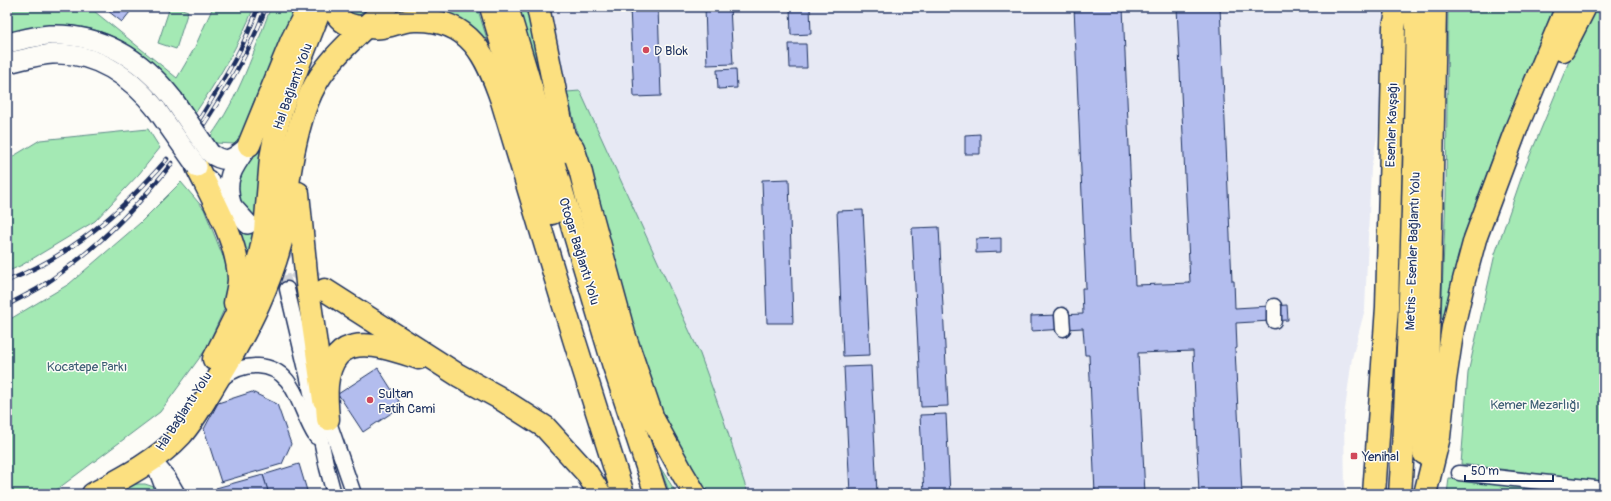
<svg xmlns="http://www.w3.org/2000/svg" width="1611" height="501" font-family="Pangolin,sans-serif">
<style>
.built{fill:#e7e9f4}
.green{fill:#a4e9b4;stroke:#608c89}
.building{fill:#b3bdee;stroke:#1b2f5e}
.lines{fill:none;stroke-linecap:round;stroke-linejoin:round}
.street-tunnel{stroke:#d0d3d8;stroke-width:14;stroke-dasharray:14 7;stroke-linecap:butt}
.highway-tunnel{stroke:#d0d3d8;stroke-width:22;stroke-dasharray:22 11;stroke-linecap:butt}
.street-casing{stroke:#1b2f5e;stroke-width:17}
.secondary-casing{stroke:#1b2f5e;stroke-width:22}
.primary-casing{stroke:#1b2f5e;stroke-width:25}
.highway-casing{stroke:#1b2f5e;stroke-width:25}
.street{stroke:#fdfcf7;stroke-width:14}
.secondary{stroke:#fdfcf7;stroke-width:19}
.primary{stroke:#fce080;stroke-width:22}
.highway{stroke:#fce080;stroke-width:22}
.rail-casing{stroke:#1b2f5e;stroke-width:4.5}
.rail{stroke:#fdfcf7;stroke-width:3;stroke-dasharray:9;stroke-linecap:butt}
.secondary-bridge-casing{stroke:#1b2f5e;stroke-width:22;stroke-linecap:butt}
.secondary-bridge{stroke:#fdfcf7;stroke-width:19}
.poi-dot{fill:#d1495b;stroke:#fdfcf7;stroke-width:1.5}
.labels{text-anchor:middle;stroke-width:3;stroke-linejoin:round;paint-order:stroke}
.poi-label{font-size:13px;fill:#1b2f5e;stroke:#fdfcf7;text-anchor:start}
.street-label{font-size:13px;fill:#1b2f5e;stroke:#fdfcf7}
.park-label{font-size:13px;fill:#3d5e74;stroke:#fdfcf7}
</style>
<rect width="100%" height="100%" fill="#fdfcf7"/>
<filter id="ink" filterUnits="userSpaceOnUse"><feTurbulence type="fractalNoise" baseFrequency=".025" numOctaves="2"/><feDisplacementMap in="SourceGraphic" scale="8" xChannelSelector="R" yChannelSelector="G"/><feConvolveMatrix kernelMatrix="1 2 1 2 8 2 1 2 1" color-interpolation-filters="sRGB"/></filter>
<g filter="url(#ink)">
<polygon class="built" points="550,7 1383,7 1381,118 1371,168 1365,309 1352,358 1344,417 1345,494 748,494 700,354 615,167 580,92 567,92"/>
<g class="green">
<path d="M7,7H89L177,78L194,49L213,7H254C239,45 217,81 194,115C182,99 170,81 156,67C134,44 100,26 67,26C47,26 26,33 7,37Z"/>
<polygon points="170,7 176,7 188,11 176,49 158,43"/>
<path d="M271,7H295L253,104L242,136L234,144L215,143L210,137C239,98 254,51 271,7Z"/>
<polygon points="342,7 370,7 358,16 350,16"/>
<polygon points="400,7 477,7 488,42 484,44 386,18"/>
<polygon points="518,7 529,7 552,125 529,43"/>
<path d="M1448,7H1554C1528,71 1500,134 1478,199C1464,238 1455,279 1445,319H1441L1446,196Z"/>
<polygon points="1595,7 1604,7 1604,53 1599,65 1604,71 1604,464 1601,482 1461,464 1468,373 1495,254 1524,170 1577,42"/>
<polygon points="580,91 700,354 723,418 748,494 707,494 660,416 644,372 577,133 567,92"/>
<polygon points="269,116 250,274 224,204 237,206 234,178"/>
<polygon points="148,129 160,148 139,174 95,221 22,265 7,272 7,160 40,140"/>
<polygon points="181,182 204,209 228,269 226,305 206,349 160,412 51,494 7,494 7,321 69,284 140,223"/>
<polygon points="660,467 677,494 670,494"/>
<polygon points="1449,478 1583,494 1447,494"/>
<polygon points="137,484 145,484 154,487 157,494 122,494 123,487"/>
</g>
<g class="building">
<polygon points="103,7 134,7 122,22"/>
<polygon points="630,7 658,7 661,96 634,97"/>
<polygon points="705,7 730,7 733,64 707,65"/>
<polygon points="790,7 810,7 811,34 791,35"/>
<polygon points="1074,7 1123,7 1135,285 1190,283 1177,7 1220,7 1232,281 1234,281 1235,308 1287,305 1288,320 1236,323 1237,348 1235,349 1242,494 1199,494 1193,351 1138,353 1145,494 1095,494 1089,355 1085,355 1083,328 1031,331 1031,316 1083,314 1082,288 1086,288"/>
<polygon points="789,44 806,44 807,68 790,68"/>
<polygon points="736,69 737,88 718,89 717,70"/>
<polygon points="980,134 980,154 965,154 965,135"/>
<polygon points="789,179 793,323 767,323 762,180"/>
<polygon points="863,210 870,355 843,356 837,211"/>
<polygon points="939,227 948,406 921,407 912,228"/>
<polygon points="1001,238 1001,252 976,253 976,239"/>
<polygon points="871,366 877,494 850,494 844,367"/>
<polygon points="378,368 402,406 363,432 338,394"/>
<polygon points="252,392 277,404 291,444 282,464 221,482 204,429 218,403"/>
<polygon points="946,414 950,494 924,494 920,415"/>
<polygon points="299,464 308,494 269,494 263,475"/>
<polygon points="263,475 269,494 218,494 216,488"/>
</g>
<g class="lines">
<polyline class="street-tunnel" points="276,256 287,289"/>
<polyline class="highway-tunnel" points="271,247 317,284"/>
<defs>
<g id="street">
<polyline points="287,289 307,374 327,468 334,494"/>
<polyline points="1274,306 1274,321"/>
<polyline points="1062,315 1063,329"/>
<path d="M221,379C231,371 244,365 258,366C297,368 298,411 316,437"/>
<polyline points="328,419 354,494"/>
<polyline points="152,458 168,477 178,494"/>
<polyline points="156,470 165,494"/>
<polyline points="1459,473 1604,489"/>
</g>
<g id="secondary">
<path d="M7,43C21,40 35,36 49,35C102,33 142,59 173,99"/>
<path d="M7,63C22,60 37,55 52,54C96,52 131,77 157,110"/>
<path d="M210,153C225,164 232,160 245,149"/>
<polyline points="208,180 248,224"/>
<path d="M232,207C223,179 233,167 249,145"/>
</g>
<g id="primary">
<path d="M332,7C341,23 348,27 367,27"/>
<polyline points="249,145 292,40 306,12"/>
<path d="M197,167C213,200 238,242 239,279C239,287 236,296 235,303"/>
<polyline points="298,193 307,283 324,400"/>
<polyline points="214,359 249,289 259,259 265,231 271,158 277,126 282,107 321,7"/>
<path d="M93,494C123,478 158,460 181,435C195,419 205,400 216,382C247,332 275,278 286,220C289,206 287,191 289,177C293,151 300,117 311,93C327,58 360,34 386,7"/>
</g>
<g id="highway">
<polyline points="491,7 552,213"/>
<polyline points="507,7 613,363 656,494"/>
<polyline points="538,7 567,151"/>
<path d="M367,27C372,27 377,28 382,27C393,25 404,20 415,20C470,18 487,57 502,101L574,339L623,494"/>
<polyline points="1563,50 1585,7"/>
<polyline points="564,137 573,148 580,169 588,202 624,334 653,419 683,474 695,494"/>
<polyline points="325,290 458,375 498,397 545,427 586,472 600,494"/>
<path d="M328,419C327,408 326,396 327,385C333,327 381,346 419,358"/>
<polyline points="1424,453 1430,283 1435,7"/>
<polyline points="1374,494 1387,307 1394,27 1398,7"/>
<path d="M1400,494C1411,332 1415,170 1417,7"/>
<polyline points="1425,494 1439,437 1445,380 1453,327 1464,280 1475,239 1518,124 1567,7"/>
</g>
</defs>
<use href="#street" class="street-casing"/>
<use href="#secondary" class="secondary-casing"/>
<use href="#primary" class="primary-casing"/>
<use href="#highway" class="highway-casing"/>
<use href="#street" class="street"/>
<use href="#secondary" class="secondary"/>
<use href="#primary" class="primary"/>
<use href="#highway" class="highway"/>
<defs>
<g id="rail">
<path d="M199,120C221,84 245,47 258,7"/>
<path d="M204,124C228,87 251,49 266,7"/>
<path d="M7,281C72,255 121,212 167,159"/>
<path d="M7,305C18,299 29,294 39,288C90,255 135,210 172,163"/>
</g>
</defs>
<use href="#rail" class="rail-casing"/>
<use href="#rail" class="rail"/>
<defs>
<g id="secondary-bridge">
<polyline points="173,99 210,153"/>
<polyline points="157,110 197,167"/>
</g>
</defs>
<use href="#secondary-bridge" class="secondary-bridge-casing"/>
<use href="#secondary-bridge" class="secondary-bridge"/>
</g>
</g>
<g class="poi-dot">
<circle cx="646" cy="50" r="4"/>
<circle cx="370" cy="400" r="4"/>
<rect x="1350" y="452" width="8" height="8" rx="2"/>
</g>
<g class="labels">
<g class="poi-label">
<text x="654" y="55">D Blok</text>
<text x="378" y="398">Sultan<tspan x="378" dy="15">Fatih Cami</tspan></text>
<text x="1362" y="461">Yenihal</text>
</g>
<g class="street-label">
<text transform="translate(292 86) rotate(-70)" y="5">Hal Bağlantı Yolu</text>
<text transform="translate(1391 125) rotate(-88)" y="5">Esenler Kavşağı</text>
<text transform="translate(580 251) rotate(73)" y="5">Otogar Bağlantı Yolu</text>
<text transform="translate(1412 251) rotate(-88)" y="5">Metris - Esenler Bağlantı Yolu</text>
<text transform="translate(183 411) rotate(-57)" y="5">Hal Bağlantı Yolu</text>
</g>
<g class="park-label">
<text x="87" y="371">Kocatepe Parkı</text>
<text x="1535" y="409">Kemer Mezarlığı</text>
</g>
</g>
<rect width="1611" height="501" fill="none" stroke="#fdfcf7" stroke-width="24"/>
<rect x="12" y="12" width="1587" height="477" fill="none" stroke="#1b2f5e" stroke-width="1.5" filter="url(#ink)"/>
<path d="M1465 475v6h88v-6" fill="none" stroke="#1b2f5e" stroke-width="2"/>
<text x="1471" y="475" font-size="12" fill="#1b2f5e" stroke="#fdfcf7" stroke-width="3" paint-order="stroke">50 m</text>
</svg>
